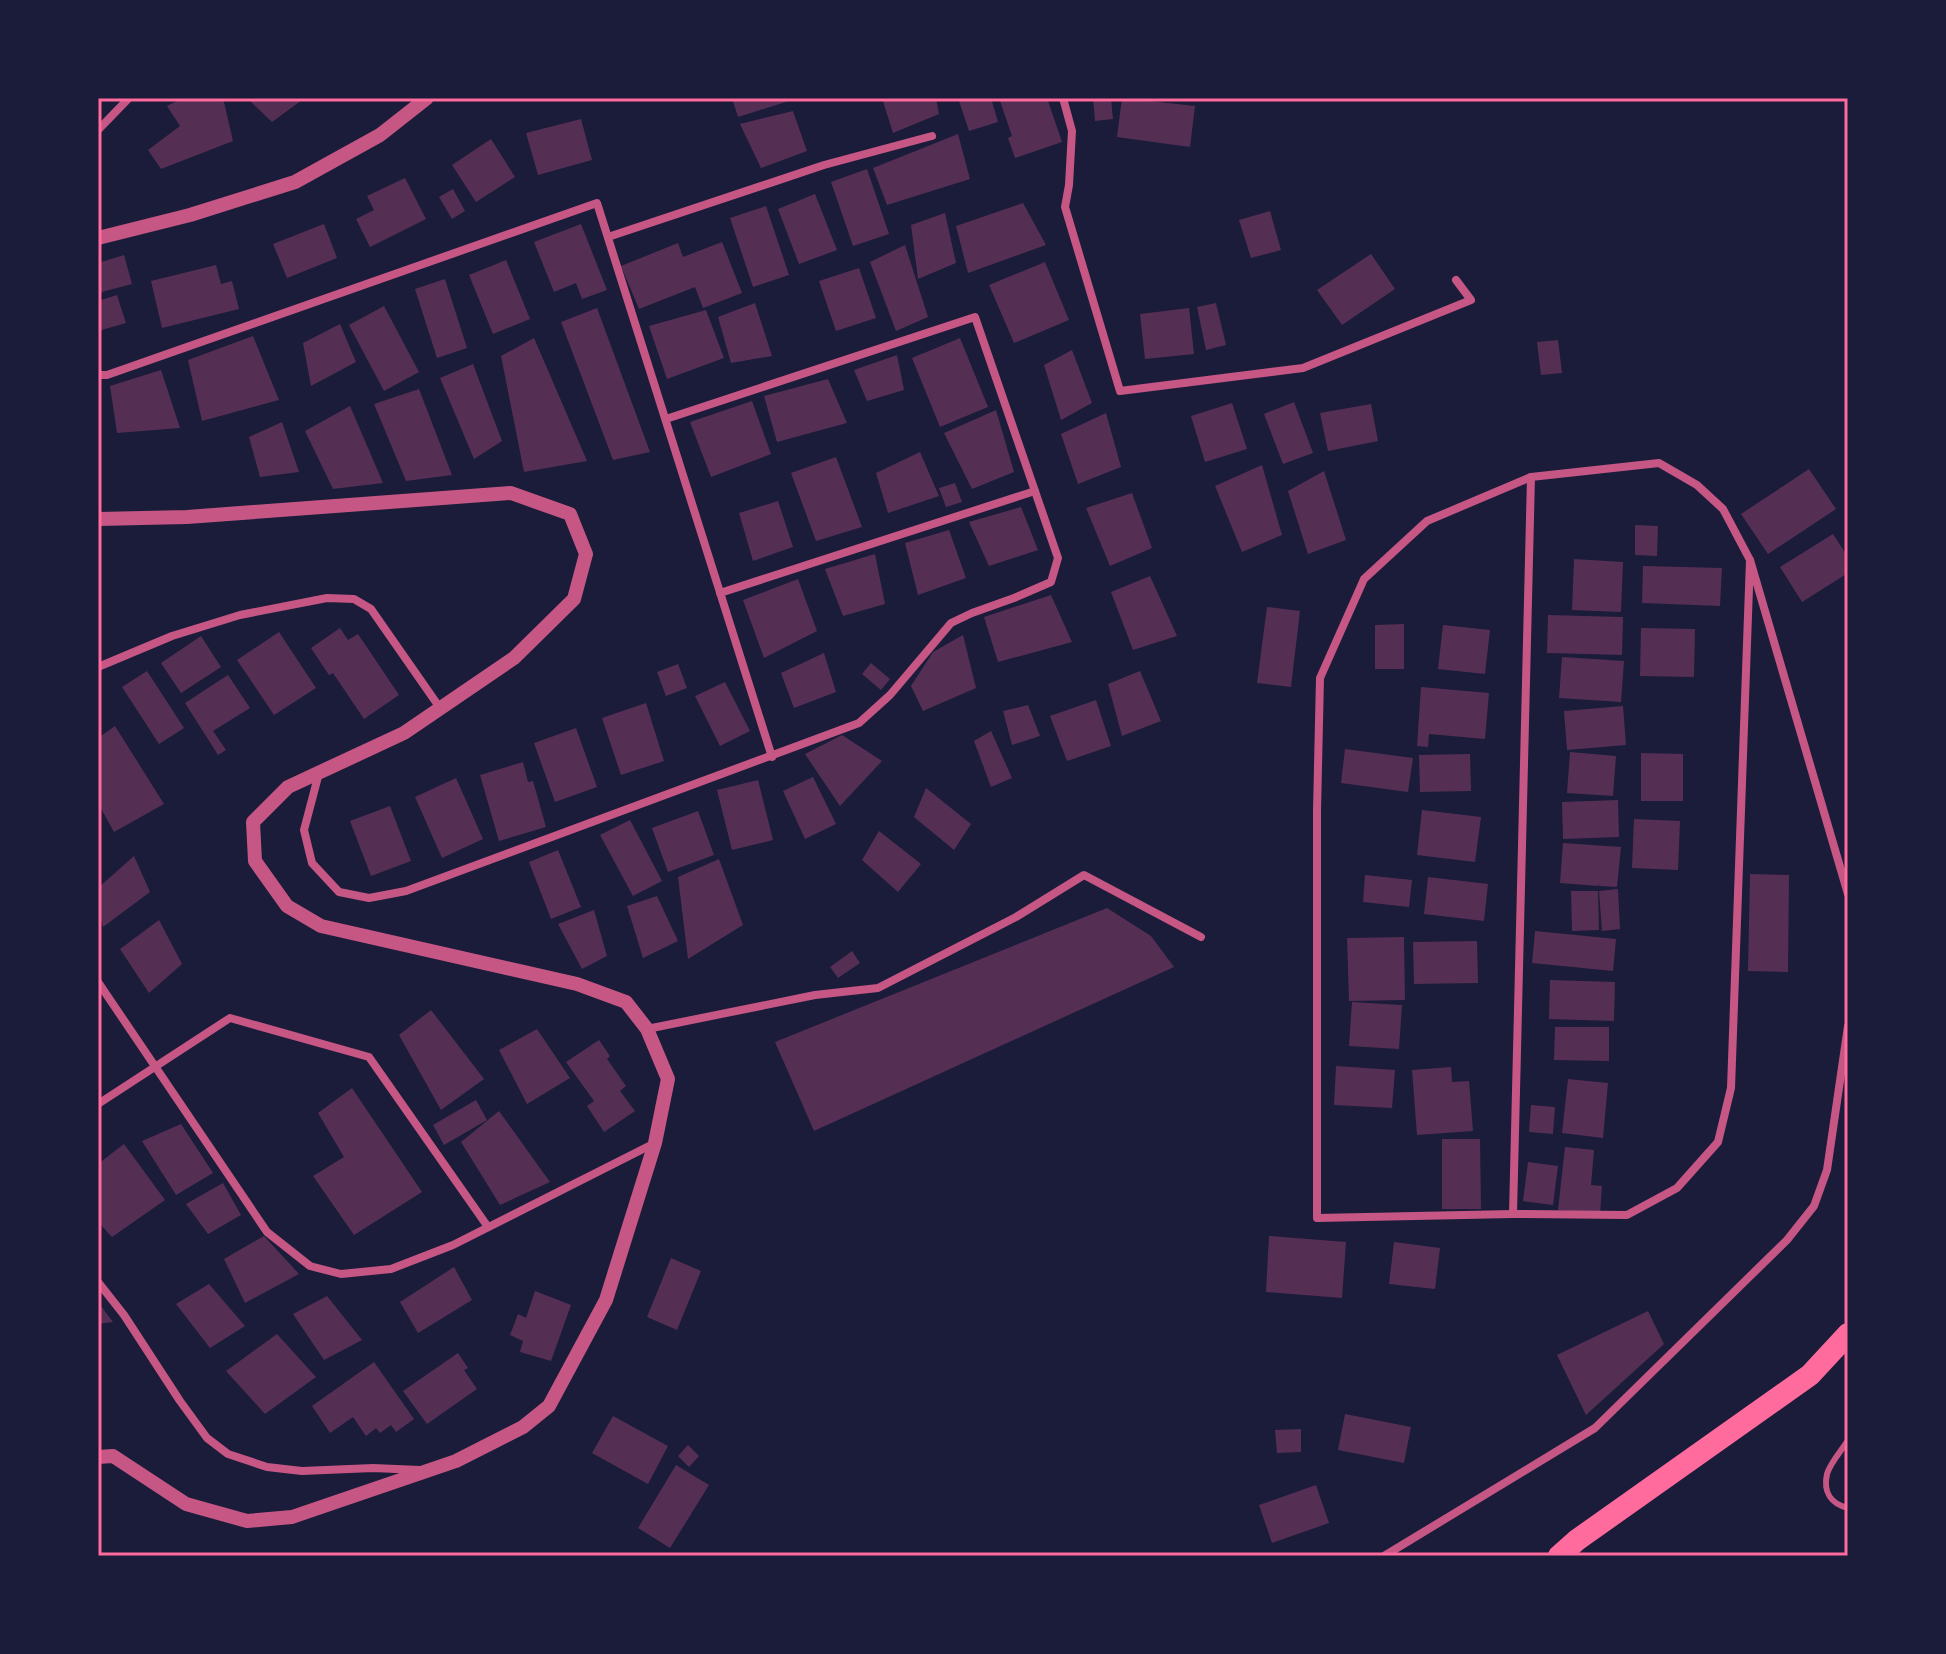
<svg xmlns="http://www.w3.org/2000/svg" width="1946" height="1654" font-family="Lora,serif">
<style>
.building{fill:#542f53}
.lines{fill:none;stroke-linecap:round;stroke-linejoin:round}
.service{stroke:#c65784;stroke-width:6}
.minor{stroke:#c65784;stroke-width:8}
.tertiary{stroke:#c65784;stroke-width:14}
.trunk{stroke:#ff6b9d;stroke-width:22}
.neatline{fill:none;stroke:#ff6b9d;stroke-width:3}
</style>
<rect width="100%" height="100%" fill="#1b1b3a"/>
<g class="building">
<polygon points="183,98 223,98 233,141 161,169 148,150 180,126 167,106"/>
<polygon points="247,98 301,98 302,100 272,122"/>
<polygon points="732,98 791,98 792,100 738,117"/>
<polygon points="882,98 936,98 939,114 893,133"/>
<polygon points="958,98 991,98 998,122 969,131"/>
<polygon points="999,98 1047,98 1062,142 1015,158 1008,138 1012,136"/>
<polygon points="1093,98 1111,98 1113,119 1095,121"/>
<polygon points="1122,98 1195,106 1190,147 1117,137"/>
<polygon points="793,111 807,151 761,168 740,124"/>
<polygon points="581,119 592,160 538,175 526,133"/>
<polygon points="958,134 970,179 887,205 873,168"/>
<polygon points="491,139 515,177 476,202 452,165"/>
<polygon points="867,169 889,234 853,246 831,182"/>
<polygon points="405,178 426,219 370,247 356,219 374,210 367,196"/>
<polygon points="453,189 465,211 452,219 439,197"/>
<polygon points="815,194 837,250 799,264 778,209"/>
<polygon points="1023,203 1046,245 968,273 956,226"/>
<polygon points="766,206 789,275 753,287 730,218"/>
<polygon points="1270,211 1281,250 1251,258 1239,220"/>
<polygon points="945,213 956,263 918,279 911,225"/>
<polygon points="324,224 337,258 287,278 273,244"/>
<polygon points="581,224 607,290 582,299 576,283 554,292 534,242"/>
<polygon points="722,242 742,293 703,308 695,287 639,309 621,266 678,243 683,257"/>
<polygon points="905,245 928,317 896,331 870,262"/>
<polygon points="1371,254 1395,289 1342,325 1317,290"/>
<polygon points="124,255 132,284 98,293 98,263"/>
<polygon points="506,260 530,319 493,334 469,275"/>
<polygon points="1045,262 1069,320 1014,343 989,285"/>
<polygon points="216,265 221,284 232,281 239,309 162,328 151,281"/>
<polygon points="859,268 876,318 836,331 819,281"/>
<polygon points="445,279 467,348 437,358 415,289"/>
<polygon points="117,295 126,323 98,331 98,301"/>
<polygon points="755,303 772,356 731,363 718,317"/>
<polygon points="1216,303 1226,345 1206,350 1197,307"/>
<polygon points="384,306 419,372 384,391 349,325"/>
<polygon points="597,308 650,452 613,460 561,322"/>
<polygon points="1189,308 1194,354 1145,359 1140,314"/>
<polygon points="706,310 724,358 667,379 649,326"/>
<polygon points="340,324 356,362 311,386 303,343"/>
<polygon points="253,336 279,400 202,421 188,360"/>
<polygon points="534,338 587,461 524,472 501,356"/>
<polygon points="960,338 988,407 940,427 912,358"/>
<polygon points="1558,340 1562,373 1541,375 1537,342"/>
<polygon points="1072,350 1092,403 1061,420 1044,365"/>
<polygon points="897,355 904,390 867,401 854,370"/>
<polygon points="473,364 502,441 474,459 440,378"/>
<polygon points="161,370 180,428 117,433 110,386"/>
<polygon points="828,379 847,423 777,442 764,396"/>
<polygon points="419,389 452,475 406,481 374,404"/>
<polygon points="752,401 771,454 711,477 690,422"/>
<polygon points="1294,402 1313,453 1283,464 1264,414"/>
<polygon points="1232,403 1247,449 1205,462 1191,416"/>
<polygon points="1371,404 1378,441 1328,451 1320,413"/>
<polygon points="350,406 383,483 333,489 305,431"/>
<polygon points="996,410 1014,472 972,489 944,433"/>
<polygon points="1106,413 1121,467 1078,484 1061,434"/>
<polygon points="282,422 299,472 260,477 249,437"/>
<polygon points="920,452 939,496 888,513 876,473"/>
<polygon points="836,457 862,527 816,541 791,473"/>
<polygon points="1262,465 1282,535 1242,552 1215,486"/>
<polygon points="1809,469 1836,509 1768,554 1741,514"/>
<polygon points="1324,471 1346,540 1308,554 1288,491"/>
<polygon points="955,483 962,502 946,507 939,488"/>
<polygon points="1132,493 1152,548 1110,566 1086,508"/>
<polygon points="778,501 793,547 753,561 739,513"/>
<polygon points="1021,507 1038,550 989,566 969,522"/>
<polygon points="1635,525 1658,526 1657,556 1635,555"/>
<polygon points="949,530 966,578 918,595 905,543"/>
<polygon points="1833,534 1848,557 1848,573 1802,602 1780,567"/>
<polygon points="875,554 885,604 843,616 825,569"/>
<polygon points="1574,559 1623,562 1621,612 1572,610"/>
<polygon points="1643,566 1722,568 1720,606 1642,603"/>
<polygon points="1150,576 1177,636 1133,650 1111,592"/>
<polygon points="798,579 817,631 764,658 743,600"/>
<polygon points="1051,595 1072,642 998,662 984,617"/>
<polygon points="1267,607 1300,611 1291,687 1257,683"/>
<polygon points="1548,615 1623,617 1622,655 1547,653"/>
<polygon points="1404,624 1404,669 1375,669 1375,625"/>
<polygon points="1443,625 1490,630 1485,674 1438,669"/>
<polygon points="340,628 348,640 358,634 399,695 364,719 333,673 329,675 311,648"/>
<polygon points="1641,628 1695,629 1694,677 1640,676"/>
<polygon points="279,632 316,688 274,715 237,660"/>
<polygon points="963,635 976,688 923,711 911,686 933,652"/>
<polygon points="201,636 221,667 181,693 161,663"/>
<polygon points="824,653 836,692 794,708 781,673"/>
<polygon points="1562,657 1624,661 1621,702 1559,698"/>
<polygon points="871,663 890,679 881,690 862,674"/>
<polygon points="678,664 687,688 666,696 657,672"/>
<polygon points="147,671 184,728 159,744 122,687"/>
<polygon points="1140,671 1161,721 1122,736 1108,684"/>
<polygon points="228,675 250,708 213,731 226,750 218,755 185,703"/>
<polygon points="725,682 750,731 720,746 695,696"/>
<polygon points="1421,687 1489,693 1485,739 1429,734 1428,747 1417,746"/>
<polygon points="1096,700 1111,746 1067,761 1050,716"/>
<polygon points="646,703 664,761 621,775 602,718"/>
<polygon points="1028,705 1040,736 1012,745 1003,711"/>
<polygon points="1623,706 1626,745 1567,750 1564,711"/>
<polygon points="115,726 164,804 114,832 98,803 98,738"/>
<polygon points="576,728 597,787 555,802 534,743"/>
<polygon points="991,731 1012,778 991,787 974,741"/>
<polygon points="842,735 882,761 840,806 805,754"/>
<polygon points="1345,749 1413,758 1408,792 1341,783"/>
<polygon points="1570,752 1616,756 1613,796 1567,793"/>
<polygon points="1641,753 1683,754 1683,801 1641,801"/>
<polygon points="1470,754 1471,791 1420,792 1419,755"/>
<polygon points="523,762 528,782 533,781 546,827 499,841 480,775"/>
<polygon points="813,777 836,824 805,839 783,791"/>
<polygon points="456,778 483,839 442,858 415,797"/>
<polygon points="758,780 773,840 732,850 717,790"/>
<polygon points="926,788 971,824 954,850 914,817"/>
<polygon points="1618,800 1619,837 1563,839 1562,802"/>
<polygon points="390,806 411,861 371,876 350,821"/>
<polygon points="1422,810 1481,817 1475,862 1417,855"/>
<polygon points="698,811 714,855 668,872 652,828"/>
<polygon points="1634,819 1680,821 1678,870 1632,868"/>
<polygon points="630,820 662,881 633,896 600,835"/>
<polygon points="879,831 921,864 898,892 862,860"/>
<polygon points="1563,843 1621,847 1617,887 1599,886 1598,883 1598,886 1560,883"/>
<polygon points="558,850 581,907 551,919 529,862"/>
<polygon points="134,856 150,892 103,927 98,908 98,888"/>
<polygon points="719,859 743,925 688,959 678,877"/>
<polygon points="1750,874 1789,875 1788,972 1748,971"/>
<polygon points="1365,875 1412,880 1409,907 1363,902"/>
<polygon points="1428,877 1488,884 1484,921 1424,914"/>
<polygon points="1618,889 1620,929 1602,931 1599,891"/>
<polygon points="1571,891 1598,891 1599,930 1572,931"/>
<polygon points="657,896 678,941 643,958 627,906"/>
<polygon points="1107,908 1151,936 1174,967 814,1131 775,1042"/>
<polygon points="594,910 607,956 582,969 558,924"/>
<polygon points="159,920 182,964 149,993 120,949"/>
<polygon points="1535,931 1616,939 1613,971 1532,963"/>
<polygon points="1404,937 1405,1000 1349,1001 1347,938"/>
<polygon points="1477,941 1478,983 1414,984 1413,942"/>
<polygon points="852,951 860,963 838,978 830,967"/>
<polygon points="1550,980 1615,982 1614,1021 1549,1019"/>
<polygon points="1352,1002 1402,1005 1399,1049 1349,1046"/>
<polygon points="431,1010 484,1079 441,1110 399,1035"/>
<polygon points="1555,1027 1609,1027 1609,1061 1554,1060"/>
<polygon points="537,1029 570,1078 527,1104 499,1050"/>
<polygon points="599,1040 610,1056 607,1059 626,1086 620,1091 635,1111 604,1132 587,1106 594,1101 566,1062"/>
<polygon points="1336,1066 1395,1070 1392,1108 1334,1105"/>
<polygon points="1451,1067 1452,1082 1469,1081 1473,1131 1417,1135 1412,1070"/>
<polygon points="1568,1079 1608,1083 1603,1138 1562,1133"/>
<polygon points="352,1088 422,1192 354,1235 313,1176 344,1157 318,1113"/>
<polygon points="476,1100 487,1120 444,1145 433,1125"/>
<polygon points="1531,1105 1555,1107 1553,1134 1529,1132"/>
<polygon points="499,1111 550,1182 500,1205 461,1142"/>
<polygon points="181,1124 213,1173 176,1195 142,1141"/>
<polygon points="1442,1139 1480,1139 1481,1209 1442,1209"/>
<polygon points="124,1144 165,1200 112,1237 98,1222 98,1164"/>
<polygon points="1565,1147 1594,1150 1591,1185 1602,1186 1600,1214 1558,1210"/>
<polygon points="1528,1162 1558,1166 1553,1205 1523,1201"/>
<polygon points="223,1183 241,1215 208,1234 186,1204"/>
<polygon points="264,1236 299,1274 245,1303 224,1259"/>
<polygon points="1269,1236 1346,1242 1342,1298 1266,1292"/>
<polygon points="1394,1242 1440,1248 1435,1289 1389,1284"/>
<polygon points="671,1258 701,1271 677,1330 647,1317"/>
<polygon points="454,1267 472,1300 418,1333 400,1302"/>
<polygon points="209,1284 245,1326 210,1348 176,1304"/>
<polygon points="535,1291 571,1305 551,1361 520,1352 523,1341 510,1335 518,1314 526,1318"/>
<polygon points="327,1296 362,1340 324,1360 293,1314"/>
<polygon points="98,1302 113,1322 98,1324"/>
<polygon points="1648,1311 1664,1344 1586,1415 1557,1355"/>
<polygon points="277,1334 316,1377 265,1414 226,1371"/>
<polygon points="458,1353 468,1368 464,1370 477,1389 427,1424 403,1391"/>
<polygon points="374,1362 414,1419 396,1432 391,1425 380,1433 376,1428 366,1436 353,1417 330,1433 312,1406"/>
<polygon points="1345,1414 1411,1427 1404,1463 1338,1450"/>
<polygon points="613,1416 668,1446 648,1484 592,1453"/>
<polygon points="1301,1429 1301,1452 1277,1453 1275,1430"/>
<polygon points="688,1445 699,1456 689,1467 678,1456"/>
<polygon points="676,1465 709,1485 670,1548 638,1528"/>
<polygon points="1316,1485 1329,1523 1272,1543 1259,1505"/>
</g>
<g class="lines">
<path class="service" d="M1848,1440C1842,1450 1830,1463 1827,1474C1823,1492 1831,1504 1848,1508"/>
<g class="minor">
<polyline points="1063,98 1072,131 1069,185 1065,207 1120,391 1303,368 1471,300 1456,280"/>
<polyline points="98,130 129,98"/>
<polyline points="608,237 824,165 932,136"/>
<polyline points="98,375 107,375 597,203 772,757"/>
<polyline points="1750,560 1731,1088 1718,1142 1677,1188 1627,1215 1513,1214 1317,1218 1317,811 1320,678 1364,579 1427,521 1531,477 1659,463 1697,485 1723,509 1750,560 1848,894"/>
<polyline points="720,593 1035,491"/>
<polyline points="98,667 172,636 240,615 327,598 354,599 371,609 440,708"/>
<polyline points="319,773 304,830 312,863 339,892 369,898 406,891 859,723 890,695 951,623 972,613 1014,598 1051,582 1058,558 975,317 666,419"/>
<polyline points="98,982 267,1232 310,1266 341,1274 391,1269 453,1245 655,1143"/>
<polyline points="647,1029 815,995 878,988 1016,917 1084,875 1201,937"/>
<polyline points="98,1104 230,1018 369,1057 488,1227"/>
<polyline points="1513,1214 1531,477"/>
<polyline points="98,1282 124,1315 180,1401 207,1438 228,1454 267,1467 302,1471 373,1468 420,1470"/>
<polyline points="1384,1556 1595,1428 1787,1240 1814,1206 1827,1170 1848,1026"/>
</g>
<g class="tertiary">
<polyline points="98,238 190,215 295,182 380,135 427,98"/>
<polyline points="98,519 187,517 511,493 570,514 586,554 574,599 514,658 404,733 288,787 253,822 255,861 287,906 321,926 577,984 626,1002 647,1029 668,1079 655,1143 606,1300 549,1406 523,1427 456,1461 292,1517 247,1521 186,1504 113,1456 98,1457"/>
</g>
<polyline class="trunk" points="1559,1556 1577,1540 1810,1375 1848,1334"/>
</g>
<rect width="1946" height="1654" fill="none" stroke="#1b1b3a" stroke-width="200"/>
<rect x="100" y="100" width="1746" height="1454" class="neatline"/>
</svg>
